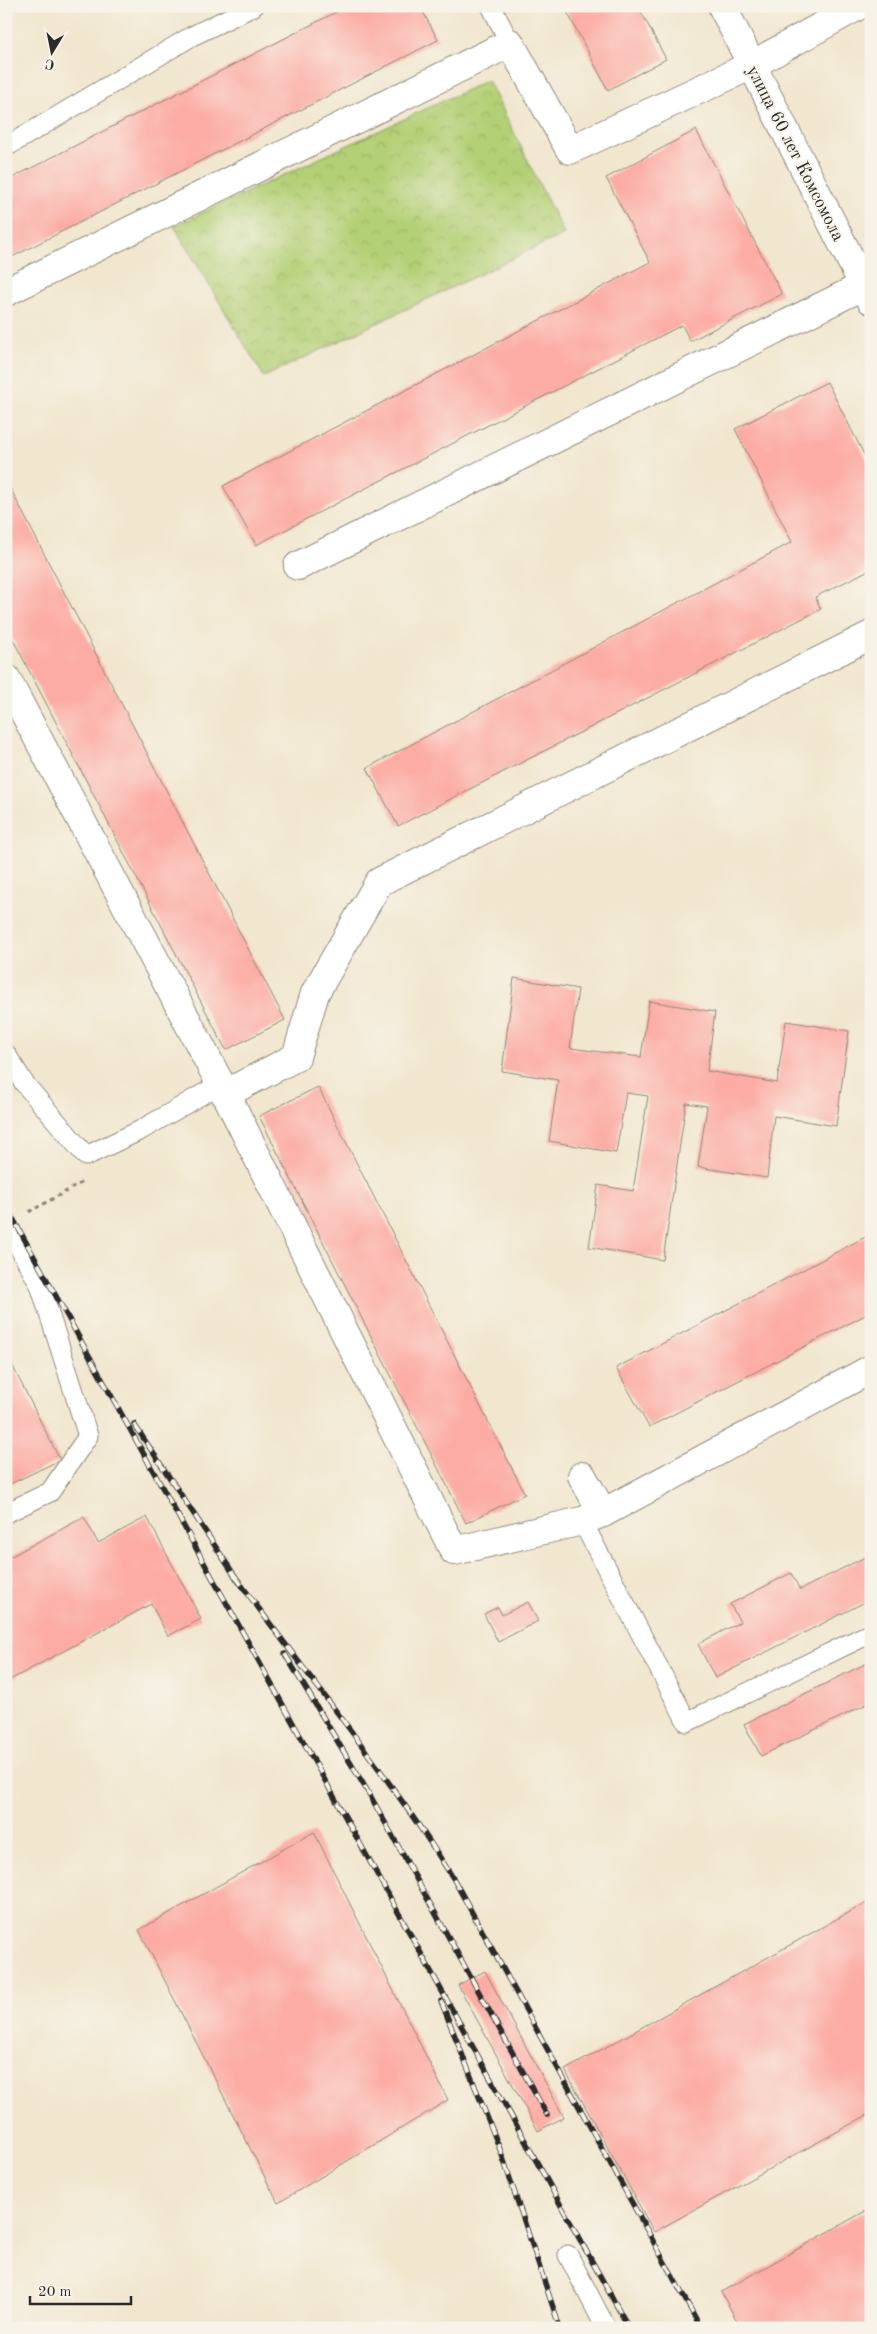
<svg xmlns="http://www.w3.org/2000/svg" width="877" height="2334" font-family="'Old Standard TT',serif">
<style>
.park{fill:url(#park-crowns);stroke:#707e50}
.building{fill:#fcaca4}
.lines{fill:none;stroke-linecap:round;stroke-linejoin:round}
.lane-casing{stroke:#8e887c;stroke-width:21}
.street-casing{stroke:#8e887c;stroke-width:30}
.path{stroke:#8e887c;stroke-width:3;stroke-dasharray:4 4;stroke-linecap:butt}
.lane{stroke:#fff;stroke-width:19}
.street{stroke:#fff;stroke-width:28}
.rail-casing{stroke:#2b2b2b;stroke-width:5.5}
.rail{stroke:#f7f3e8;stroke-width:4;stroke-dasharray:11;stroke-linecap:butt}
.labels{text-anchor:middle;stroke-width:4;stroke-linejoin:round;paint-order:stroke}
.street-label{font-size:18px;fill:#2b2b2b;stroke:#f7f3e8}
</style>
<defs>
<pattern id="park-crowns" width="20" height="18" patternUnits="userSpaceOnUse" patternTransform="scale(1.25)"><rect width="20" height="18" fill="#b4d076"/><path d="M2 6a3 3 0 1 1 6 0M12 15a3 3 0 1 1 6 0" fill="none" stroke="#9bb366"/></pattern>
</defs>
<rect width="100%" height="100%" fill="#f7f3e8"/>
<filter id="ink" filterUnits="userSpaceOnUse"><feTurbulence type="fractalNoise" baseFrequency=".02" numOctaves="2"/><feDisplacementMap in="SourceGraphic" scale="10" xChannelSelector="R" yChannelSelector="G"/><feConvolveMatrix kernelMatrix="1 2 1 2 8 2 1 2 1" color-interpolation-filters="sRGB"/></filter>
<filter id="wash" filterUnits="userSpaceOnUse"><feTurbulence type="fractalNoise" baseFrequency=".0096" numOctaves="4" result="noise"/><feDisplacementMap in="SourceGraphic" scale="20" xChannelSelector="R" yChannelSelector="G"/><feGaussianBlur stdDeviation="1.12" result="paint"/><feColorMatrix in="noise" values="0 0 0 0 0 0 0 0 0 0 0 0 0 0 0 0 0 1.4 0 .05"/><feComposite in="paint" operator="in"/></filter>
<g filter="url(#wash)">
<rect width="100%" height="100%" fill="#f1e6ce"/>
<polygon class="park" points="488,80 564,234 264,377 174,226"/>
<g id="blocks">
<g class="building">
<polygon points="348,6 420,6 438,40 6,260 6,181"/>
<polygon points="564,6 638,6 666,59 608,90"/>
<polygon points="696,130 782,294 690,341 682,325 256,545 223,486 650,262 606,178"/>
<polygon points="827,382 871,468 871,569 815,597 821,609 398,826 367,768 792,542 735,429"/>
<polygon points="6,480 285,1020 226,1050 6,626"/>
<polygon points="514,978 578,989 570,1048 641,1057 649,1001 715,1012 707,1071 777,1083 786,1021 849,1031 836,1126 774,1116 767,1178 698,1167 707,1106 686,1103 663,1260 589,1247 598,1185 633,1191 648,1096 626,1093 616,1153 549,1141 558,1080 502,1071"/>
<polygon points="318,1087 525,1494 466,1523 259,1116"/>
<polygon points="871,1234 871,1312 649,1427 616,1368"/>
<polygon points="6,1353 60,1460 6,1486"/>
<polygon points="84,1517 98,1543 147,1517 201,1619 168,1636 151,1604 6,1682 6,1559"/>
<polygon points="871,1554 871,1599 715,1678 698,1644 740,1622 730,1604 791,1573 800,1590"/>
<polygon points="528,1602 538,1621 498,1642 484,1614 498,1607 502,1615"/>
<polygon points="871,1661 871,1702 761,1756 744,1724"/>
<polygon points="314,1832 448,2100 278,2203 139,1930"/>
<polygon points="871,1900 871,2113 654,2232 565,2070"/>
<polygon points="485,1971 564,2117 538,2131 458,1985"/>
<polygon points="871,2208 871,2328 741,2328 721,2292"/>
</g>
</g>
</g>
<g filter="url(#ink)">
<use href="#blocks" fill-opacity="0" stroke="#8e887c" stroke-width="1"/>
<g class="lines">
<defs>
<g id="lane">
<polyline points="491,6 510,43"/>
<polyline points="6,147 192,36 254,6"/>
<polyline points="6,1054 24,1083 86,1156 141,1130 220,1084"/>
<polyline points="6,1224 40,1285 88,1436 50,1492 6,1513"/>
<polyline points="582,1521 687,1722 871,1633"/>
<polyline points="568,2255 606,2328"/>
</g>
<g id="street">
<polyline points="722,6 871,300"/>
<polyline points="6,292 510,43 570,150 752,65 858,6"/>
<polyline points="298,566 863,286"/>
<polyline points="6,678 229,1100 454,1551 582,1521 603,1513 871,1369"/>
<polyline points="225,1094 296,1057 315,993 379,882 871,635"/>
<polyline points="582,1476 603,1513"/>
</g>
</defs>
<use href="#lane" class="lane-casing"/>
<use href="#street" class="street-casing"/>
<polyline class="path" points="29,1212 83,1182"/>
<use href="#lane" class="lane"/>
<use href="#street" class="street"/>
<defs>
<g id="rail">
<polyline points="6,1206 629,2328"/>
<polyline points="134,1424 239,1582"/>
<path d="M235,1576C308,1677 387,1772 453,1878L701,2328"/>
<polyline points="285,1654 371,1797 547,2115"/>
<polyline points="441,2001 501,2152 560,2328"/>
</g>
</defs>
<use href="#rail" class="rail-casing"/>
<use href="#rail" class="rail"/>
</g>
</g>
<g class="labels">
<g class="street-label">
<text transform="translate(796 153) rotate(63)" y="6">улица 60 лет Комсомола</text>
</g>
</g>
<rect width="877" height="2334" fill="none" stroke="#f7f3e8" stroke-width="25"/>
<g transform="translate(52 52) rotate(190)" stroke="#f7f3e8" stroke-width="4" paint-order="stroke">
<path d="M0-4L9 19L0 12L-9 19Z" fill="#2b2b2b"/>
<text y="-8" font-size="14" font-weight="bold" text-anchor="middle" fill="#2b2b2b">С</text>
</g>
<path d="M30 2296v8h101v-8" fill="none" stroke="#2b2b2b" stroke-width="2.5"/>
<text x="38" y="2296" font-size="15" fill="#2b2b2b" stroke="#f7f3e8" stroke-width="4" paint-order="stroke">20 m</text>
</svg>
